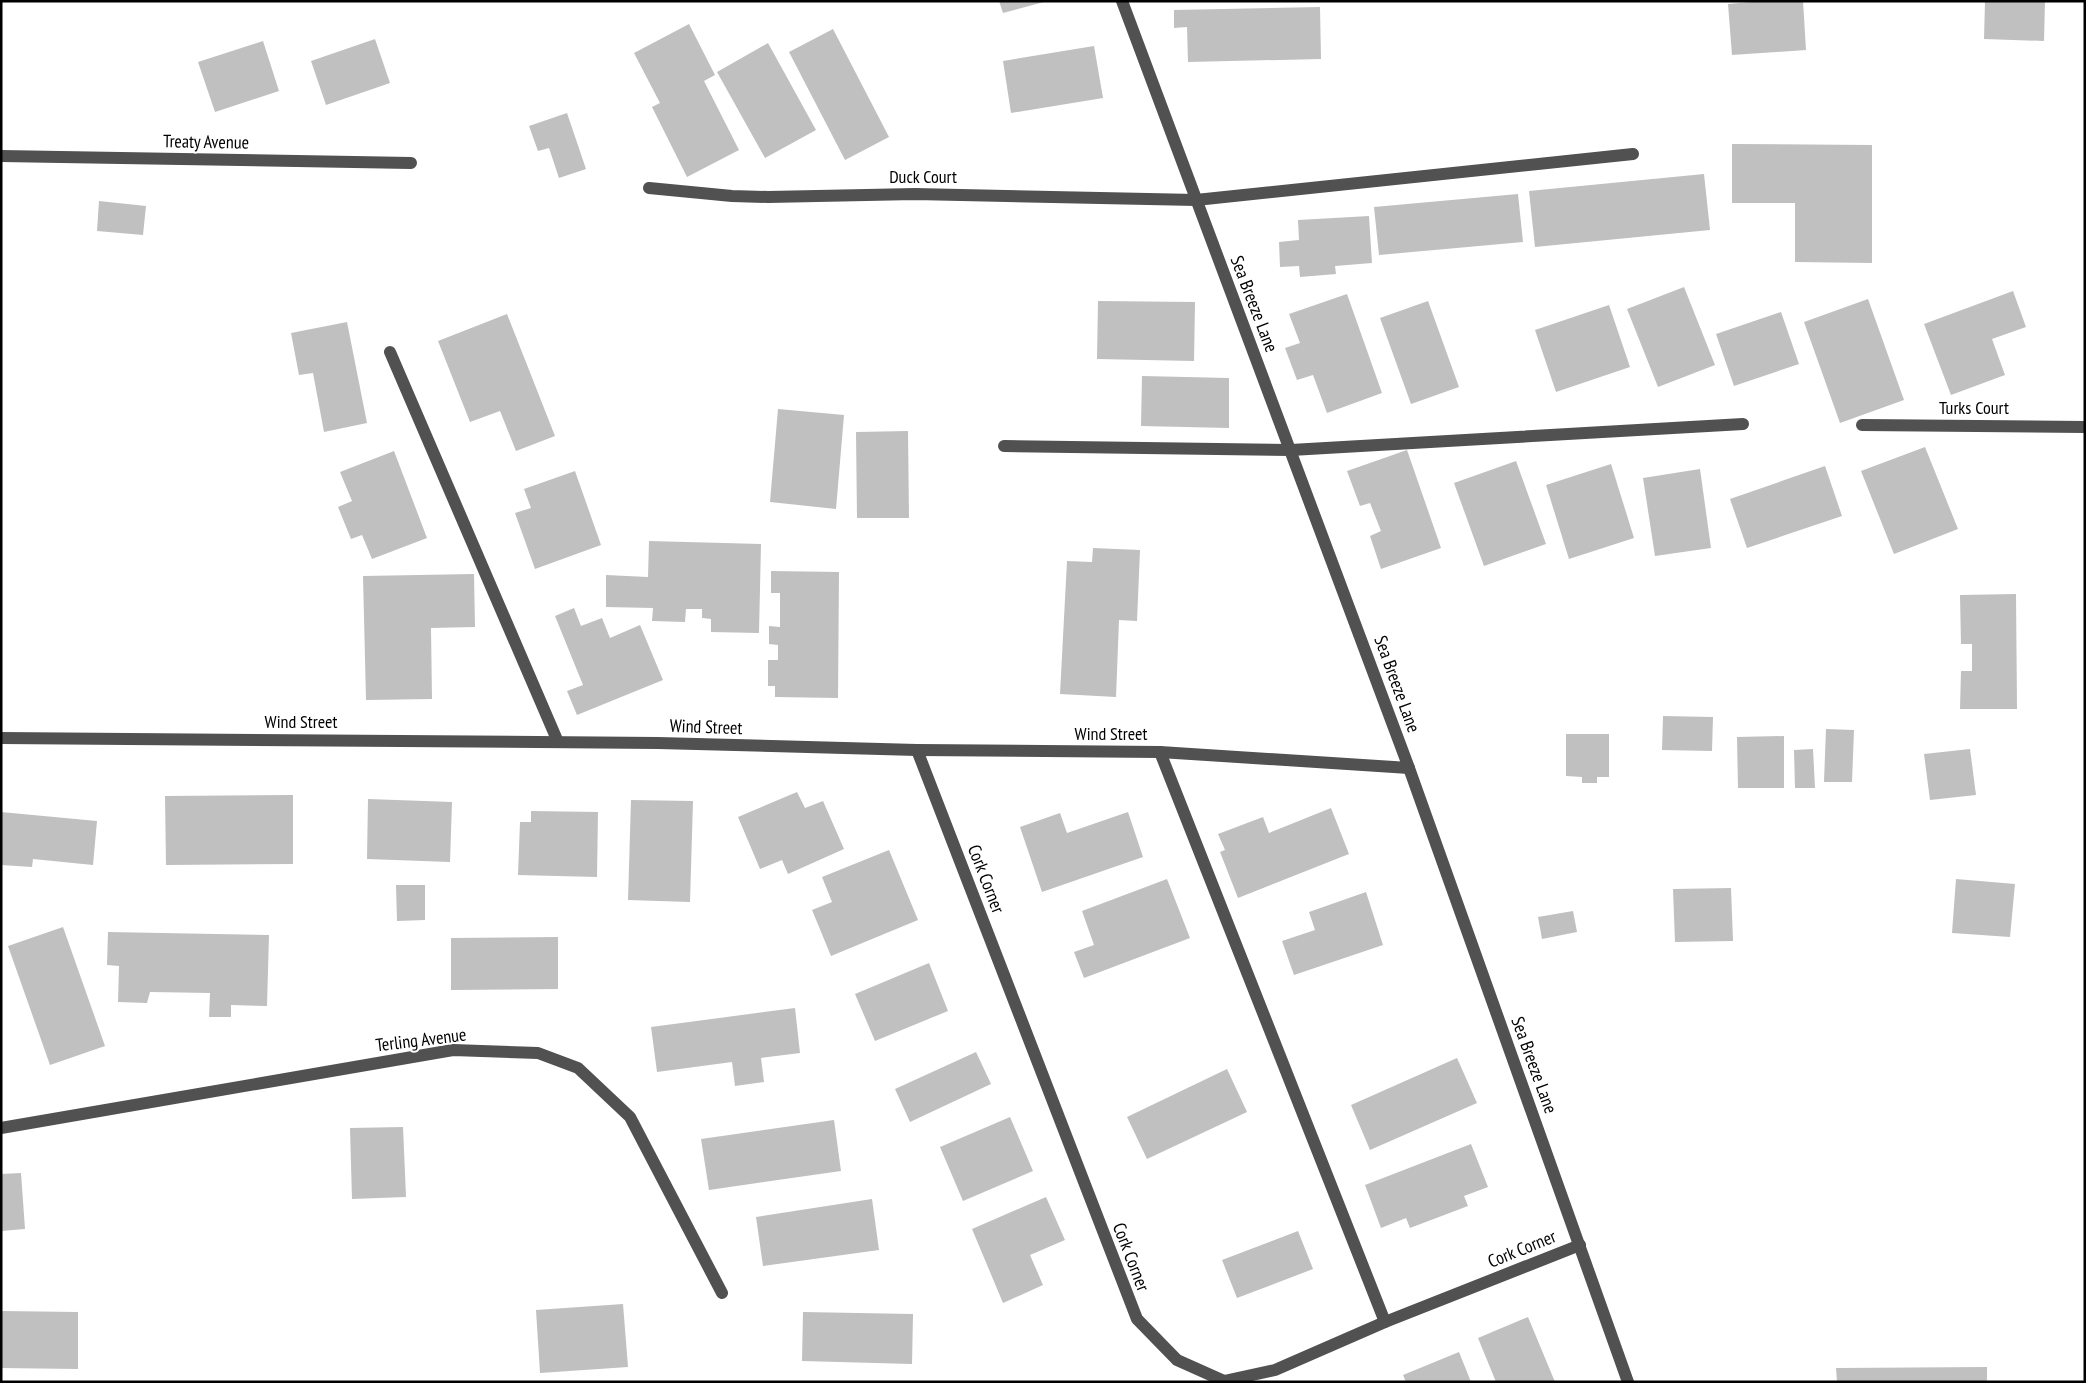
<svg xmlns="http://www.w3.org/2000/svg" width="2086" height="1383" font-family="'PT Sans Narrow',sans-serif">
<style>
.building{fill:#c0c0c0}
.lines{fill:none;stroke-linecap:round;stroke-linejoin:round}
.minor{stroke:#515151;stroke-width:12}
.labels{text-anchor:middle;stroke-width:4;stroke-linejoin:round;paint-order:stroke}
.street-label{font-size:18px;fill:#000;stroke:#fff}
</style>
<rect width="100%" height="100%" fill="#fff"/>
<g class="building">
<polygon points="999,1 1044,1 1044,2 1003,13"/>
<polygon points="1763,1 1803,1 1806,50 1732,55 1728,4"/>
<polygon points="1985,1 2045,1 2044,41 1984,39"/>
<polygon points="1320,7 1321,59 1188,62 1187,27 1174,28 1174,10"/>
<polygon points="689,24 715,75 704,81 739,150 687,177 652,107 660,103 634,53"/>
<polygon points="833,29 889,137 845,160 789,52"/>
<polygon points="375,39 390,83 326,105 311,61"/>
<polygon points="263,41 279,91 215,112 198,62"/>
<polygon points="768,43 816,130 765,158 717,72"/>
<polygon points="1094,46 1103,98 1011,113 1003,61"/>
<polygon points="567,113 586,169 559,178 549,148 538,151 529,126"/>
<polygon points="1732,144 1872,145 1872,263 1795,262 1795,203 1732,203"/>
<polygon points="1704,174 1710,230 1535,247 1529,191"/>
<polygon points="1518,194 1523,242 1379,255 1374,207"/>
<polygon points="99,201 146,206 143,235 97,231"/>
<polygon points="1369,216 1372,263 1335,266 1336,274 1300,277 1299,266 1280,267 1279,242 1299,240 1298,220"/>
<polygon points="1684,287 1715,365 1658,387 1627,309"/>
<polygon points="2013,291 2026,327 1992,339 2005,375 1951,395 1924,324"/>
<polygon points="1347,294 1382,393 1327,413 1313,375 1297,380 1285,348 1300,343 1289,314"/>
<polygon points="1868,299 1904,400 1840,423 1804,322"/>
<polygon points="1098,301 1195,302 1194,361 1097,359"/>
<polygon points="1428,301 1459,387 1411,404 1380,318"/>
<polygon points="1609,305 1630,367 1556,392 1535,330"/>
<polygon points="1781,312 1799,364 1734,386 1716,334"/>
<polygon points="507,314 555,436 516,451 500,411 470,422 438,341"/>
<polygon points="347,322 367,423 324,432 313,373 299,375 291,333"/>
<polygon points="1142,376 1229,378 1229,428 1141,426"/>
<polygon points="778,409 844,415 836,509 770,502"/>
<polygon points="908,431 909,518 857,518 856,432"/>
<polygon points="1925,447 1958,529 1894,554 1861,471"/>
<polygon points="1407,450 1441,548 1381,569 1370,536 1381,531 1370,503 1360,506 1347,471"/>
<polygon points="394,451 427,538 372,559 362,535 351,539 338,507 352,501 340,472"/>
<polygon points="1516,461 1546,544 1484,566 1454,483"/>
<polygon points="1611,464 1634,538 1569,559 1546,485"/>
<polygon points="1825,466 1842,516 1747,548 1730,499"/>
<polygon points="1700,469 1711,548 1655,556 1643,478"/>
<polygon points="575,471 601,545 535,569 515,513 531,508 524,489"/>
<polygon points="649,541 761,544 759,633 711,632 711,619 702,618 702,609 686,609 685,622 652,621 653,608 606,607 606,575 648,577"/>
<polygon points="1093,548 1140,550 1137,621 1119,620 1116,697 1060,694 1067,561 1092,562"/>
<polygon points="771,571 839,572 838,698 775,697 775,686 768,686 768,660 778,660 778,645 769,644 769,626 780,627 780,593 771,593"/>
<polygon points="474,574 475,627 431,628 432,699 366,700 363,576"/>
<polygon points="2016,594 2017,709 1960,709 1961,671 1972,671 1972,644 1961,644 1960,595"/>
<polygon points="574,608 581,626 602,618 610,638 640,625 663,680 577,715 567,691 583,685 555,616"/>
<polygon points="1663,716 1713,717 1712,751 1662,750"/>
<polygon points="1826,729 1854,730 1852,782 1824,782"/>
<polygon points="1566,734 1609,734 1609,777 1597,777 1597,783 1582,783 1582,777 1566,776"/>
<polygon points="1784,736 1784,788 1738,788 1737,737"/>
<polygon points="1813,749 1815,788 1795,788 1794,750"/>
<polygon points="1970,749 1976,795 1930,800 1924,754"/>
<polygon points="797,792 805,808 823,801 844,849 788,874 782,860 760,869 738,817"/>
<polygon points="293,795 293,864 166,865 165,796"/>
<polygon points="368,799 452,802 450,862 367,859"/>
<polygon points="631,800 693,801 690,902 628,900"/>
<polygon points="1331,808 1349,854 1238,898 1220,852 1225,850 1218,834 1263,817 1269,833"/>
<polygon points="531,811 598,812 597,877 518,875 520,822 531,822"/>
<polygon points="1,812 97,821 93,865 33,859 32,867 1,865"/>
<polygon points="1128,812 1143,857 1042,892 1020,827 1060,813 1067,833"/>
<polygon points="889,850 918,920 831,956 812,910 832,902 822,877"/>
<polygon points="1167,879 1190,938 1084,978 1074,952 1094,945 1082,911"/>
<polygon points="1956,879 2015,884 2010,937 1952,933"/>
<polygon points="396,885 425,885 425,920 397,921"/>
<polygon points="1731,888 1733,941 1675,942 1673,889"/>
<polygon points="1366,892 1383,945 1294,975 1282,941 1315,930 1309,912"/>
<polygon points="1573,911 1577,932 1542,939 1538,917"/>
<polygon points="63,927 105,1046 50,1065 8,946"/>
<polygon points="108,932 269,935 267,1006 231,1005 231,1017 209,1017 210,993 150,992 147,1003 118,1002 119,966 107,965"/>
<polygon points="558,937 558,989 451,990 451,938"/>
<polygon points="929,963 948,1011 875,1041 855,994"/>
<polygon points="795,1008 800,1053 761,1058 764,1082 735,1086 732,1062 657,1072 651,1027"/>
<polygon points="976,1052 991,1084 910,1122 895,1089"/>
<polygon points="1457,1058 1477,1103 1370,1150 1351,1105"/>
<polygon points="1227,1069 1247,1112 1147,1159 1127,1117"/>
<polygon points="1010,1117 1033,1171 963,1201 940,1147"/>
<polygon points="834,1120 841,1171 709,1190 701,1139"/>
<polygon points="403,1127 406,1197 352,1199 350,1128"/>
<polygon points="1471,1144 1488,1187 1464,1196 1468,1206 1410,1228 1406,1218 1381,1228 1365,1185"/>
<polygon points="21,1173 25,1229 1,1231 1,1174"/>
<polygon points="1046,1197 1065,1240 1030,1255 1043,1285 1003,1303 972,1229"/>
<polygon points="872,1199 879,1250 763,1266 756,1217"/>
<polygon points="1298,1231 1313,1269 1237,1298 1222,1260"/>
<polygon points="623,1304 628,1367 540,1373 536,1310"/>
<polygon points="1,1311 78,1312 78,1369 1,1368"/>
<polygon points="803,1312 913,1314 912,1364 802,1361"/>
<polygon points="1528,1317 1555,1382 1496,1382 1478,1338"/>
<polygon points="1459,1352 1471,1382 1406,1382 1403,1375"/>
<polygon points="1987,1367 1987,1382 1837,1382 1836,1368"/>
</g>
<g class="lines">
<g class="minor">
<polyline points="1122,1 1409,768 1628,1382"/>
<polyline points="1,156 411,163"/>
<polyline points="649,188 732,196 768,197 915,194 1196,200 1633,154"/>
<polyline points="390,352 558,742"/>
<polyline points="1862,425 2085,427"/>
<polyline points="1004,446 1291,450 1743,424"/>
<polyline points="1,738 658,743 917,750 1160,752 1409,768"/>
<polyline points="917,750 1137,1319 1177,1360 1224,1381 1275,1370 1385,1322 1580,1245"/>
<polyline points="1160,752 1385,1322"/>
<polyline points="1,1128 453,1050 538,1053 578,1068 630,1117 722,1293"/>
</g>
</g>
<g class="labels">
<g class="street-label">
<text transform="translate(206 142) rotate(1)" y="6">Treaty Avenue</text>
<text x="923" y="183">Duck Court</text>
<text transform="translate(1254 304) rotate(69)" y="6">Sea Breeze Lane</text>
<text x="1974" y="414">Turks Court</text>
<text transform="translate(1397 684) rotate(70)" y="6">Sea Breeze Lane</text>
<text x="301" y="728">Wind Street</text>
<text transform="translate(706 727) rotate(2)" y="6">Wind Street</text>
<text x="1111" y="740">Wind Street</text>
<text transform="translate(986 879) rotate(69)" y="6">Cork Corner</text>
<text transform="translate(421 1040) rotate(-7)" y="6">Terling Avenue</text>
<text transform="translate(1534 1065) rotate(70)" y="6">Sea Breeze Lane</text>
<text transform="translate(1522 1249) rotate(-22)" y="6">Cork Corner</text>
<text transform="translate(1131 1257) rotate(69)" y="6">Cork Corner</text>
</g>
</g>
<rect width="2086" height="1383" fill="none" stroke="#000000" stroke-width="5"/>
</svg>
